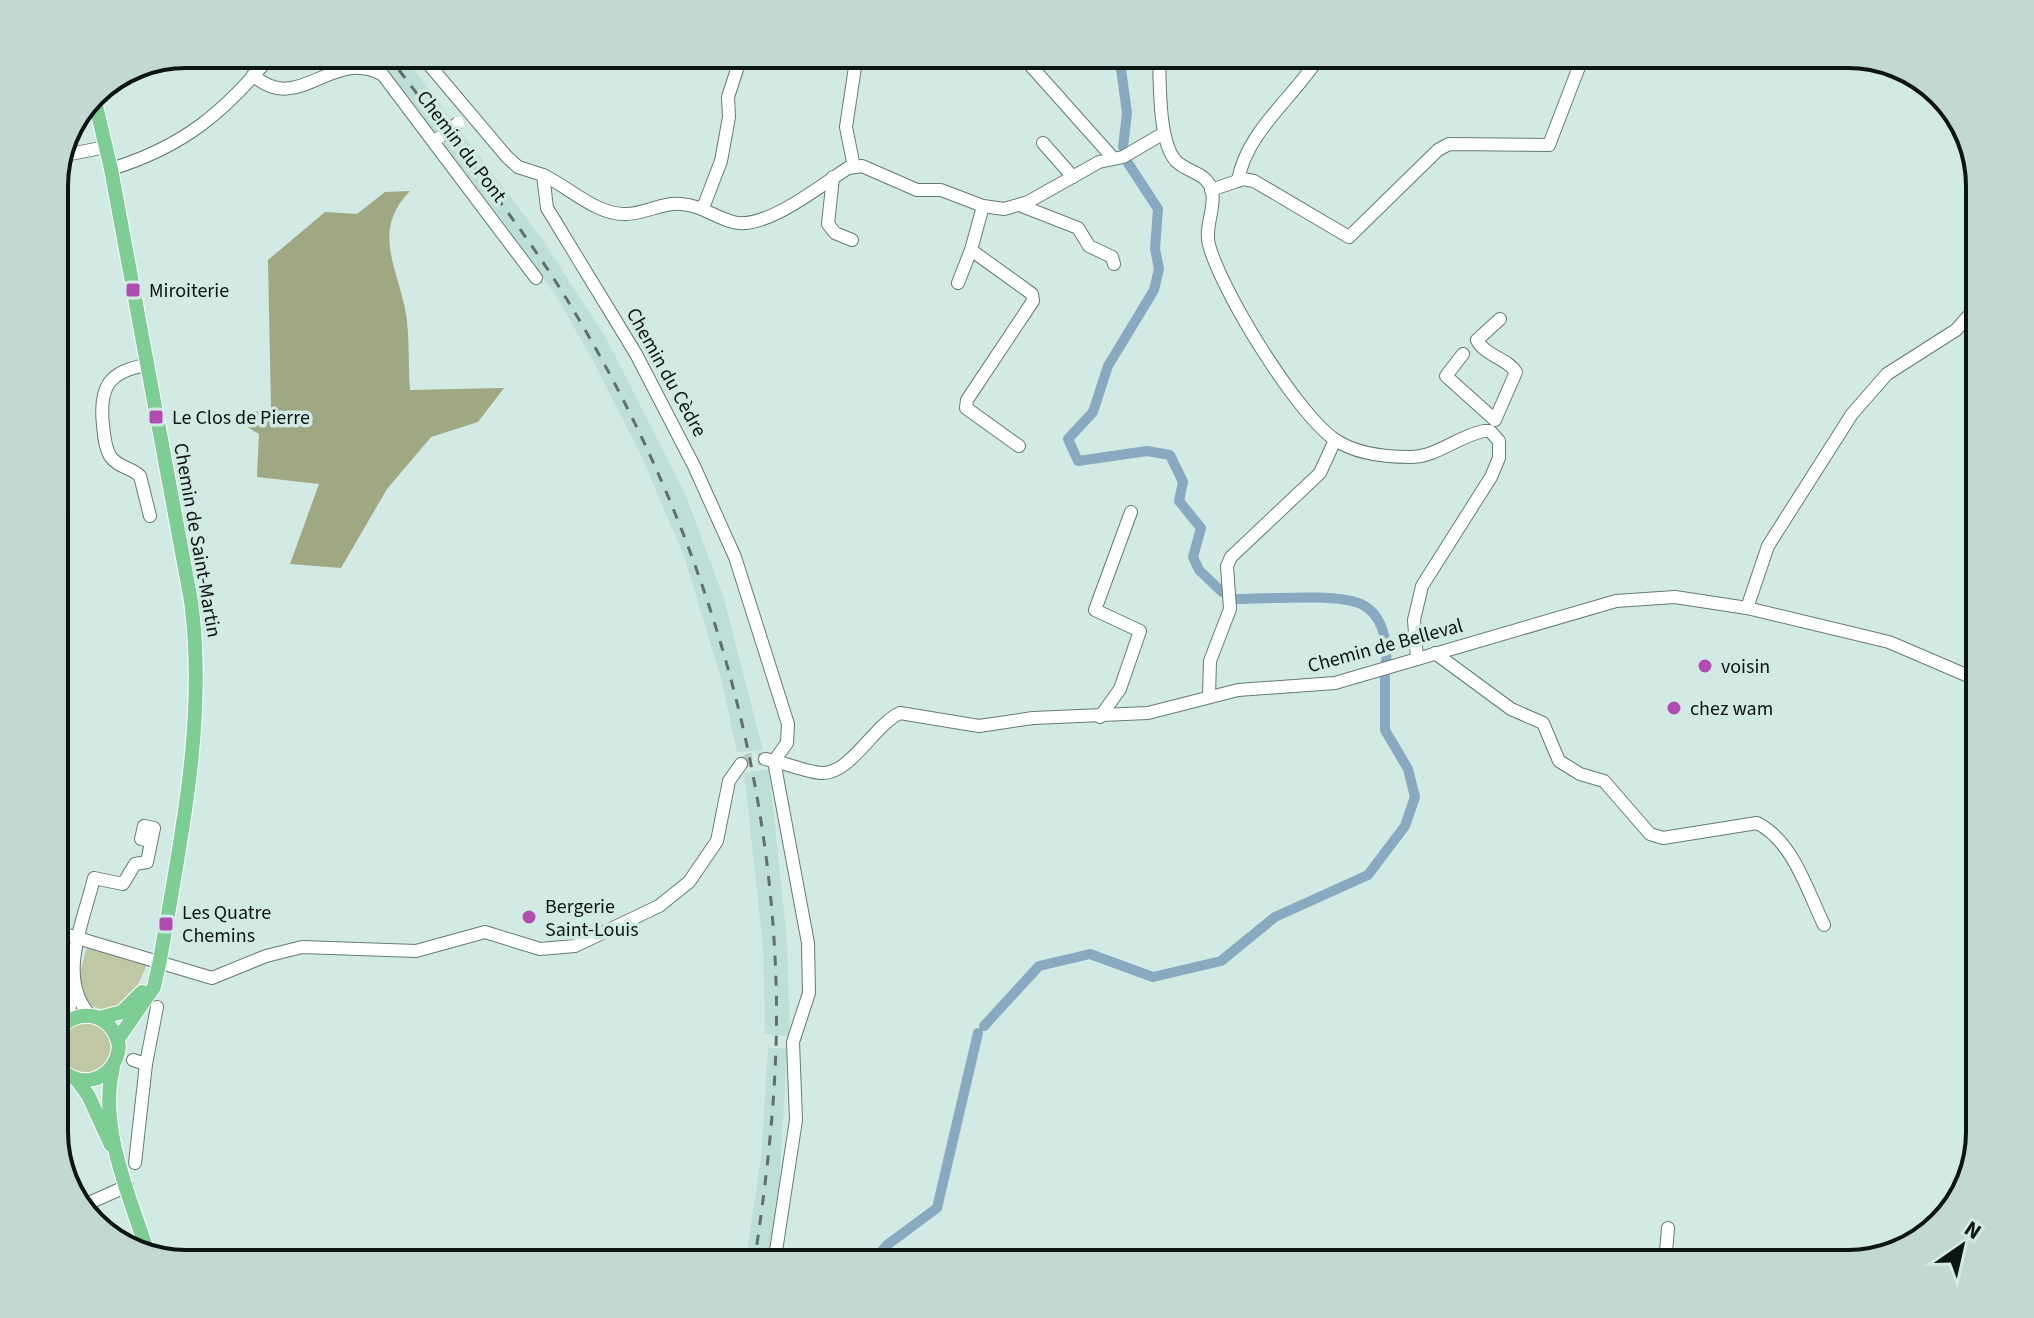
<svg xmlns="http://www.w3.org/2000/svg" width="2034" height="1318" font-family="'Source Sans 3',sans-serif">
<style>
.built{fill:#bedfd7}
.green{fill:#bfc7a5}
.forest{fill:#9fa783}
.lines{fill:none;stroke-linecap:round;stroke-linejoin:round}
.canal{stroke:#87aac1;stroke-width:10}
.minor-tunnel{stroke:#b4cac5;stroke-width:12;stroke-dasharray:12 6;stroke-linecap:butt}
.minor-casing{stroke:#657b75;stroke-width:14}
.major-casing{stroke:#fff;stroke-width:16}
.minor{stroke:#fff;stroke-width:12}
.major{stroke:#7dcd94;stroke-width:14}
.rail{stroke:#606f6b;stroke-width:3;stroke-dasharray:10 10;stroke-linecap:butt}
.minor-bridge-casing{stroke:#657b75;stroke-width:14;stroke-linecap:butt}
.minor-bridge{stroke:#fff;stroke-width:12}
.poi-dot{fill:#b14cb1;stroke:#d2eae4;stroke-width:3}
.labels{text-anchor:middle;stroke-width:7;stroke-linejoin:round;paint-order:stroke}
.street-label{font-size:20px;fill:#0d1513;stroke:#d2eae4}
.poi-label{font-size:20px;fill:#0d1513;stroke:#d2eae4;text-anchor:start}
.rim{fill:none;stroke:#0d1513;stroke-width:4}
</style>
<rect width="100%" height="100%" fill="#d2eae4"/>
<g class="built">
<polygon points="376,54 402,54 542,239 605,336 686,496 723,596 763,750 737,752 721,678 685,559 642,457 592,359 558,299 501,218"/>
<polygon points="769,769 787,941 790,1036 765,1034 763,946 744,773"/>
<polygon points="768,1048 787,1048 779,1190 767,1264 745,1264 761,1158"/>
</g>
<g class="green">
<path d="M88,945L149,960L136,989L112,1011C68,1005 78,978 88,945Z"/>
<circle cx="87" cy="1048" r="26"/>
</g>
<path class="forest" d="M410,191C373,229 395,263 405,308C410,334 408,364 410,390L504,388L478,422L431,437L387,489L341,568L290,564L319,484L257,477L259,434L230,416L271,409L268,260L325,212L357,214L385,192Z"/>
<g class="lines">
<g class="canal">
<polyline points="1119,54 1127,113 1123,147"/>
<polyline points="1128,163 1158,209 1155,249 1159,269 1154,290 1108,366 1093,412 1068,439 1078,461 1147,451 1170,455 1183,482 1179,501 1201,528 1193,557 1199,570 1222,592"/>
<path d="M1238,599C1268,599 1336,593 1361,604C1383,614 1388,643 1386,663"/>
<polyline points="984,1026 1039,966 1090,954 1153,977 1221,961 1275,917 1368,875 1405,826 1415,797 1408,769 1385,730 1385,676"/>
<polyline points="871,1264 887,1245 937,1208 978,1033"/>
</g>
<polyline class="minor-tunnel" points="741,764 750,759 765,759"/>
<defs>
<g id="minor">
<polyline points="420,54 507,157 518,167 543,175 547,208 636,354 694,466 735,557 788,724 787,743 774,761 808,943 809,993 793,1042 796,1120 774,1264"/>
<polyline points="1029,54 1031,66 1113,158"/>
<path d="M1159,54C1160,80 1158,142 1176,161C1188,173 1207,172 1212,191C1216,209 1204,226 1209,245C1222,292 1295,411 1334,439C1354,453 1385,457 1410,457C1437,457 1458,436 1484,431H1490L1499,441V458L1491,477L1422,586L1414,620L1417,659"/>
<path d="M253,75C299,117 332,46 383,75L536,278"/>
<polyline points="1043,143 1073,177"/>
<polyline points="65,155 106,147"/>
<polyline points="854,167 846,127 857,54"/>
<path d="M111,169C183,147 225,112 272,54"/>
<path d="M543,175C569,187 596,215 626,214C644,214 663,202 681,204C701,205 714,217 733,222C765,231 821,185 848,168L862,166L917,190H941L983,206L1004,209L1028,202L1099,162L1123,157L1164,133"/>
<polyline points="833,177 828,224 835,233 852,240"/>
<path d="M1238,181C1246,131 1296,96 1321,54"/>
<polyline points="1211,190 1243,179 1254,181 1349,237 1438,150 1449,144 1549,145 1582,59"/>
<polyline points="1019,205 1078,228 1089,246 1112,257 1114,264"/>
<polyline points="983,206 971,250 1032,294 1033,301 967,400 966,408 1019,446"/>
<polyline points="703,208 721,161 729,117 728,97 742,54"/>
<polyline points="958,283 971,250"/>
<path d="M1463,354L1446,376L1495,420L1516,372C1507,358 1485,356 1477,340L1500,319"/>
<path d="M147,365C108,371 99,388 103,425C104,436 105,447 110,456C118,468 131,467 140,476L150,516"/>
<polyline points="1747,608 1768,546 1852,414 1887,374 1956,330 1980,303"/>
<path d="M1435,653L1511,709L1543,723L1559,761L1580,774L1604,781L1650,834L1663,838L1757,823C1793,841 1807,890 1824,925"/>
<polyline points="1209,696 1210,661 1230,609 1227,566 1231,557 1320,473 1335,440"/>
<polyline points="1100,717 1120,689 1140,631 1095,610 1131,512"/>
<path d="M765,759C784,762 802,771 821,773C850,775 873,726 900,713L979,726L1033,718L1148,713L1238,690L1335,683L1616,601L1675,597L1747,608L1889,642L1980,681"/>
<polyline points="54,931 212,978 266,956 302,947 416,951 485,932 540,949 575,946 659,906 689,882 717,841 729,781 741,764"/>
<polyline points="57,932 71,999 68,1020"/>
<path d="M90,1015C56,979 84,920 94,878L123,884L135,864L147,862L154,828L144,826L141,839L151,841"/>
<polyline points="133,1060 146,1064 157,1007"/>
<polyline points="135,1163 146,1064"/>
<polyline points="80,1207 127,1186"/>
<polyline points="1665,1264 1668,1228"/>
</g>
<g id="major">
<path d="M93,93L111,169L191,601C207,720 180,843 160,960L154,987L118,1039"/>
<polyline points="99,1018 122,1012 142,992"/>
<path d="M54,1037C72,1005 112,1010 119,1046C116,1084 71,1093 54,1059"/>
<path d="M113,1068C98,1127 130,1197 148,1253"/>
<polyline points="77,1080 88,1095 111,1145"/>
</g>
</defs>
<use href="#minor" class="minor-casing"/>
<use href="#major" class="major-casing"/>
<use href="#minor" class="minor"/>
<use href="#major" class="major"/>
<path class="rail" d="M387,54C447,135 513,212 566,298C692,503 769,741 776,982C779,1076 768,1171 754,1264"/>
<defs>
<polyline id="minor-bridge" points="440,137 458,123"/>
</defs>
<use href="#minor-bridge" class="minor-bridge-casing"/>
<use href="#minor-bridge" class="minor-bridge"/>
</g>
<g class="poi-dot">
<rect x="125" y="282" width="16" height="16" rx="4"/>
<rect x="148" y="409" width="16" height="16" rx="4"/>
<circle cx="1705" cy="666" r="8"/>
<circle cx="1674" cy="708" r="8"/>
<circle cx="529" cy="917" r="8"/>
<rect x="158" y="916" width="16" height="16" rx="4"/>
</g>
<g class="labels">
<g class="street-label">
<text transform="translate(462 146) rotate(53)" y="7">Chemin du Pont</text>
<text transform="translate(667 372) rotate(61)" y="7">Chemin du Cèdre</text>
<text transform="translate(198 540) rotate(80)" y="7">Chemin de Saint-Martin</text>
<text transform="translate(1385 645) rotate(-15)" y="7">Chemin de Belleval</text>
</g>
<g class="poi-label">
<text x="149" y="297">Miroiterie</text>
<text x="172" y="424">Le Clos de Pierre</text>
<text x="1721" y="673">voisin</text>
<text x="1690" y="715">chez wam</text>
<text x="545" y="913">Bergerie<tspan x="545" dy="23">Saint-Louis</tspan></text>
<text x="182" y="919">Les Quatre<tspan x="182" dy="23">Chemins</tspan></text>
</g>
</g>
<path d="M0 0H2034V1318H0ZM186 68H1848A118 118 0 0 1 1966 186V1132A118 118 0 0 1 1848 1250H186A118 118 0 0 1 68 1132V186A118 118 0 0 1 186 68Z" fill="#c2d9d3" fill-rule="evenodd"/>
<path class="rim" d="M186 68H1848A118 118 0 0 1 1966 186V1132A118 118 0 0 1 1848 1250H186A118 118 0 0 1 68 1132V186A118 118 0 0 1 186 68Z"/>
<g transform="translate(1962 1246) rotate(34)" stroke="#d2eae4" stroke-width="6" paint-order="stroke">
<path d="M0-6L14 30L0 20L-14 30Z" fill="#0d1513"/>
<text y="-12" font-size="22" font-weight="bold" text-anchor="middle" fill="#0d1513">N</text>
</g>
</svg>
